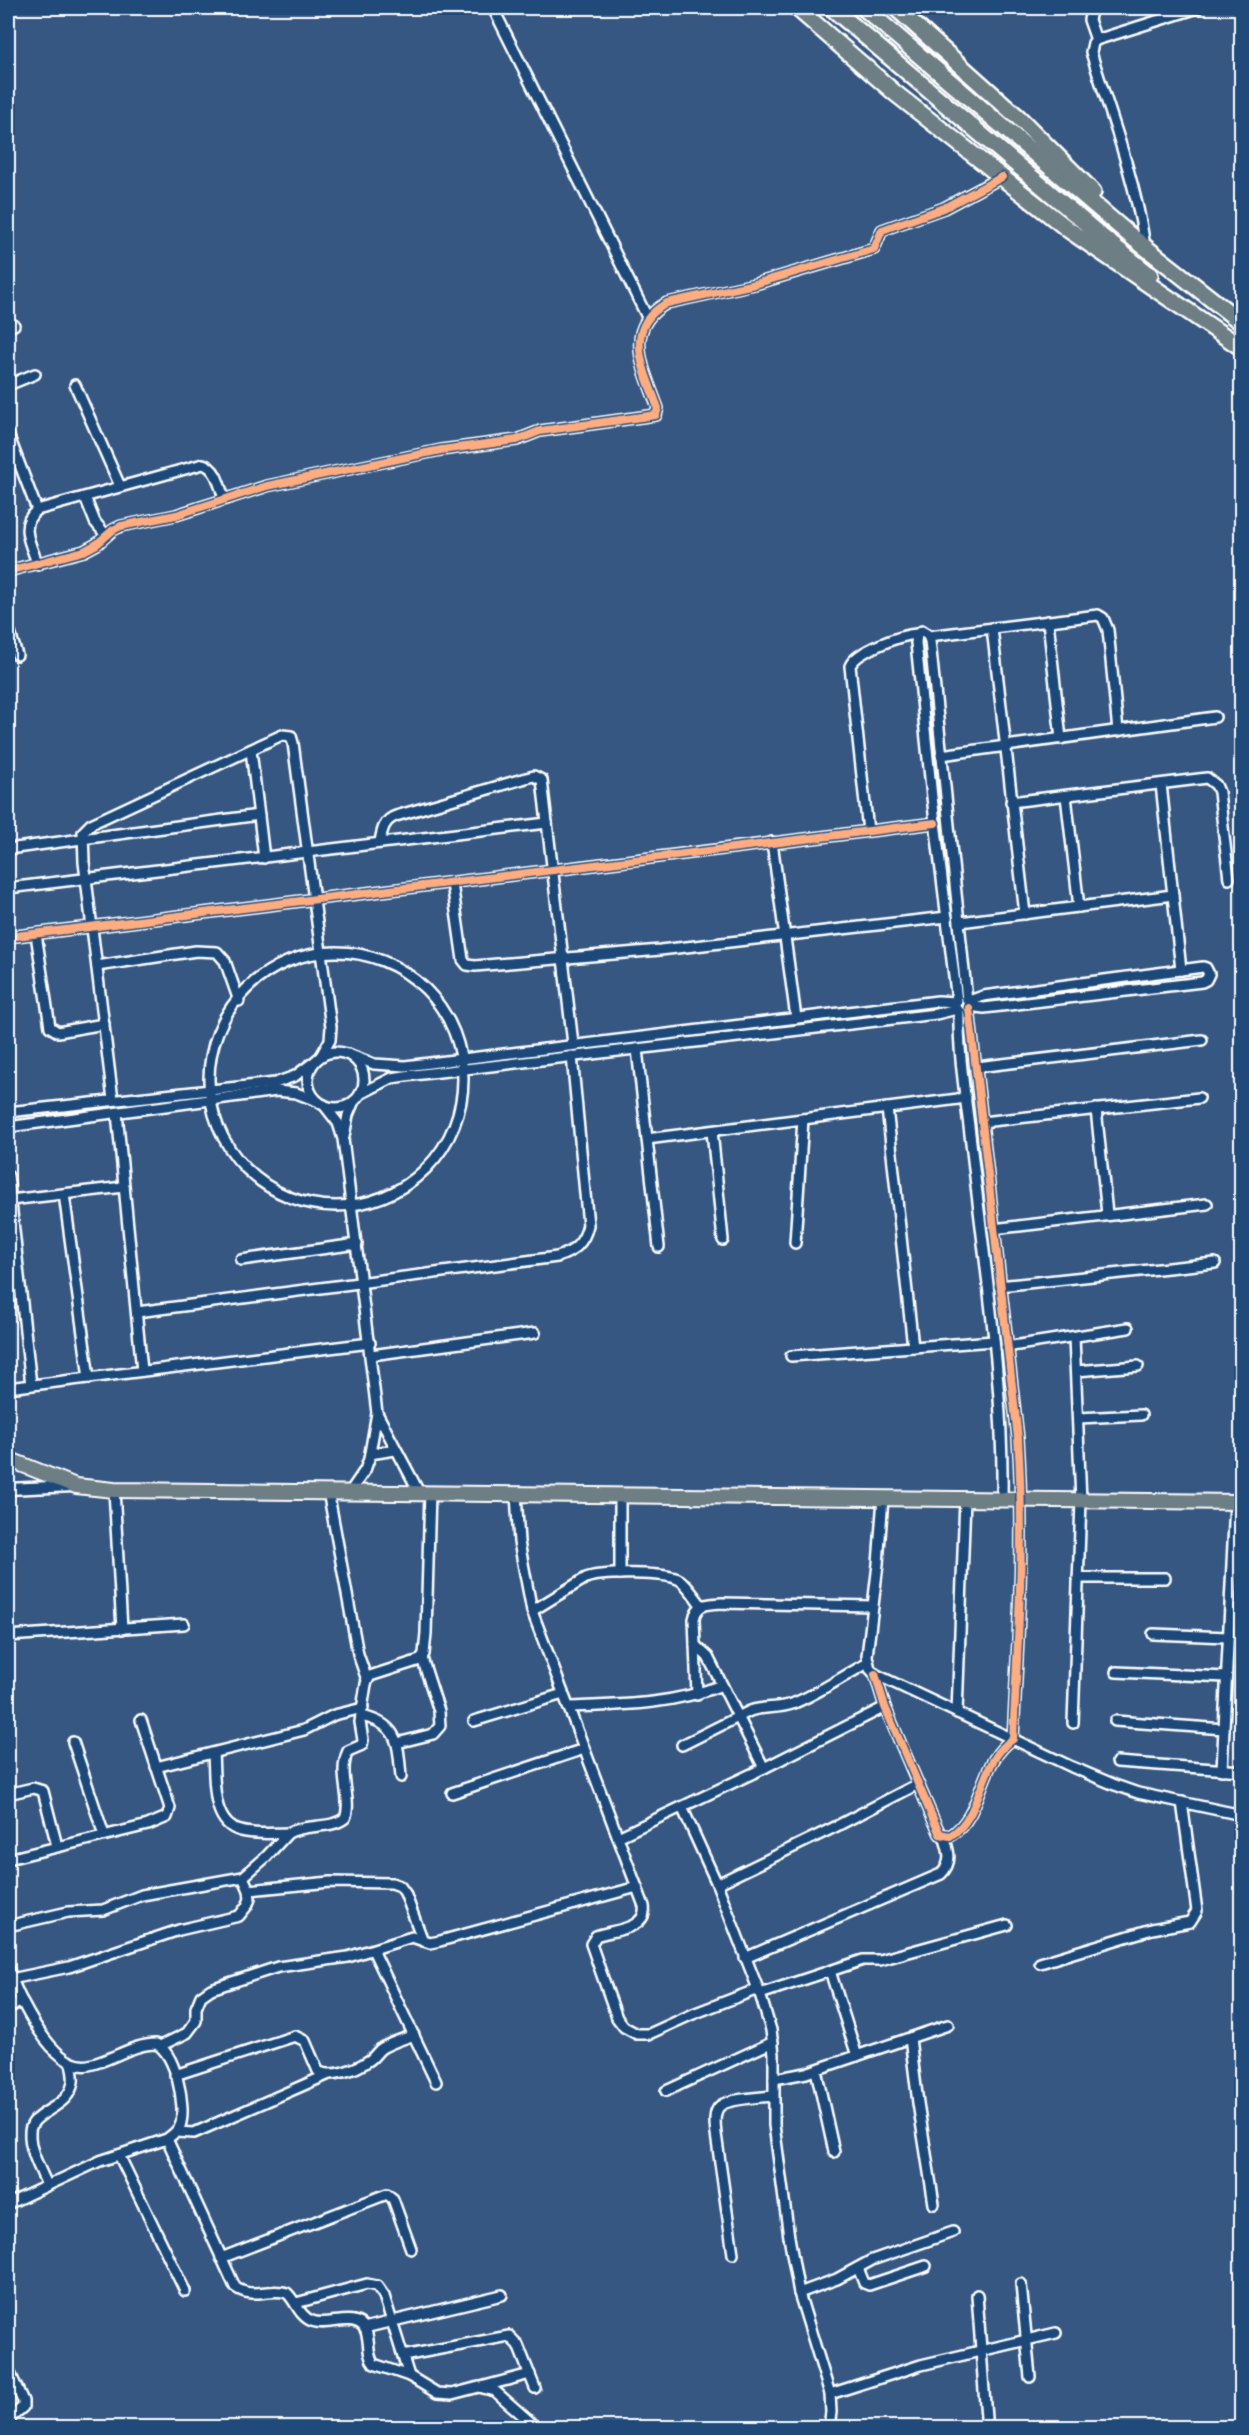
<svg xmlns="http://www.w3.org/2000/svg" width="1249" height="2435" font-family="'Comic Neue',sans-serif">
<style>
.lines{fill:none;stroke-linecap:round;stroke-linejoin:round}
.minor-casing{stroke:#fff;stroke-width:14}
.tertiary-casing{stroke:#fff;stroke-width:15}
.primary-casing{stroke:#fff;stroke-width:18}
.trunk-casing{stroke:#fff;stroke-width:20}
.minor{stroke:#1f4a7a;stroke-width:9}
.tertiary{stroke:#1f4a7a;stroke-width:10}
.primary{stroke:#6d7e84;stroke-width:14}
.trunk{stroke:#6d7e84;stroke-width:15}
.cycleway-casing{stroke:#1f4a7a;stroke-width:11}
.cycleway{stroke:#ffac80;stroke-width:8}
</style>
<rect width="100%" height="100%" fill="#365782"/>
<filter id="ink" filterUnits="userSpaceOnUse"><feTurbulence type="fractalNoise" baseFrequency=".0167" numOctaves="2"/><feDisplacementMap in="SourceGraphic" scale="12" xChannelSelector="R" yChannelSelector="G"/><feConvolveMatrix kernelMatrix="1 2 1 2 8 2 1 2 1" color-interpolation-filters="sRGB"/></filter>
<g filter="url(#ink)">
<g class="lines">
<defs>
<g id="minor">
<polyline points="493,8 647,317"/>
<polyline points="1095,8 1091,11 1089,20 1096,40"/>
<path d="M1144,240C1134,175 1110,114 1091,52L1093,43L1096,40L1198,8"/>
<polyline points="8,327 14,325"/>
<polyline points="8,385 35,374"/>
<polyline points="75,385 120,486"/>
<polyline points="8,434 37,510"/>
<polyline points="85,497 95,522 106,535"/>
<path d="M38,565C31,545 18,525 37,510L203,464C217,468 220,487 224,499"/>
<path d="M8,571L84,551L97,544L113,530L121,526L176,515L267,486L441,450L517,440L540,431L656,415L658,408C644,369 621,328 667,303L755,284L874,249L882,230L944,208L1002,177"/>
<polyline points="1048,621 1061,739"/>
<polyline points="8,626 17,655"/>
<polyline points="992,628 1025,914"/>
<polyline points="929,636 1098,615 1103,618 1108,630 1118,731"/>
<polyline points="251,750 264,858"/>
<polyline points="941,755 1215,717"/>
<polyline points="1161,784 1181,970"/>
<polyline points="1066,796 1079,907"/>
<polyline points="1011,802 1207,778 1216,785 1219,792 1229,879"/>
<path d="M868,831L850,666C856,651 901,635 917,634"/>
<path d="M380,842C382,830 384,820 396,816L526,778L534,776L542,780L573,1044"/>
<polyline points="772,842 796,1018"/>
<polyline points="8,849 259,815"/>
<polyline points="452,883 463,960 467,965 475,966 660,950 947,917"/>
<polyline points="8,888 547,823"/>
<polyline points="960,922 1173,895"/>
<polyline points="36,934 50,1027 58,1032 104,1024"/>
<polyline points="8,937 935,823"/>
<circle cx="336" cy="1079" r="127"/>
<polyline points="97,966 196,951 217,952 225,961 239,1001"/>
<polyline points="968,1000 969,1006 984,1008 1202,982 1206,980 1209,974 1206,968 1203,967 983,996 969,1001"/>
<polyline points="957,1001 932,797 916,643 917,634 922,631 927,634 930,641 967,1000"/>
<path d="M959,1011C958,1057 967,1105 972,1151C985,1268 1004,1383 1002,1500"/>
<polyline points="637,1049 659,1247"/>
<circle cx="336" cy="1080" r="28"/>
<polyline points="348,1054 374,1064 405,1066 938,1001 956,1002"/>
<polyline points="977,1067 1202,1040"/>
<polyline points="360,1094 392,1078 405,1076 936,1014 957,1009"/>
<polyline points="113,1100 84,862 83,832 91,824 282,735 291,736 293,743 331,1027 330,1040 321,1056"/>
<polyline points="324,1105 338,1123 343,1139 377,1413 369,1459 365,1470 350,1492"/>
<polyline points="887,1108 913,1347"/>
<polyline points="1096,1109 1107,1214"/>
<polyline points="8,1112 275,1083 295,1076 314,1062"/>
<polyline points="117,1113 142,1371"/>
<polyline points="982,1122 1199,1098"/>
<polyline points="8,1127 277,1091 296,1093 317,1101"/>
<polyline points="712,1131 723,1240"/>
<polyline points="344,1137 348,1115 354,1101"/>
<polyline points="647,1139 966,1098"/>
<polyline points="8,1176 31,1385"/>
<polyline points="64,1194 89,1378"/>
<polyline points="10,1200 124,1187"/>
<polyline points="993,1229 1207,1204"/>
<polyline points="795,1243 803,1119"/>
<polyline points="241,1260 357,1244"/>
<polyline points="999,1286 1215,1263"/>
<path d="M137,1312L557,1257C574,1252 584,1243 588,1225L572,1056"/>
<polyline points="1006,1347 1128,1328"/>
<polyline points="371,1355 535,1333"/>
<polyline points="791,1356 994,1341"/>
<polyline points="1076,1371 1138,1366"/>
<polyline points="8,1388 370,1343"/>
<polyline points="377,1413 419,1492"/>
<polyline points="1078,1418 1141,1415"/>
<polyline points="370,1454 395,1450"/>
<polyline points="114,1490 122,1629"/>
<polyline points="328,1491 358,1654 367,1680"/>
<path d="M516,1494L519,1542L532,1611L644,1906C648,1930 611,1930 596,1936L591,1944L617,2018L624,2027L637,2034H649L693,2014L758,1989"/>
<polyline points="620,1495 620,1574"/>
<polyline points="883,1498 878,1564 867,1656 870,1669 875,1674 1072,1767 1115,1785 1138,1793 1242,1815"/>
<polyline points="1078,1578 1165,1578"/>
<path d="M532,1611L586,1578C601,1572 666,1572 680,1580C688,1586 695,1597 701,1605"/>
<polyline points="1153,1634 1228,1637"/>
<polyline points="8,1636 184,1624"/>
<polyline points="695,1645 708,1657 764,1768"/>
<polyline points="1116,1672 1226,1677"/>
<path d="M875,1674L885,1707L934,1821L940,1834L950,1836C985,1814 977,1763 1013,1739C1018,1639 1025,1539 1018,1438L969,1008"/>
<path d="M697,1695L694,1619C697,1603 708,1604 722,1603L873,1606"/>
<path d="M568,1707C621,1705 672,1705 722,1685"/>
<polyline points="957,1713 965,1499"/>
<path d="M361,1716C399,1724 398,1743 401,1777"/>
<polyline points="474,1721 563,1694"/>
<polyline points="1115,1721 1224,1729"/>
<polyline points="1073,1723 1081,1501 1074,1337"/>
<polyline points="73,1742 104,1835"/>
<polyline points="397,1743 433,1734 440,1726 439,1711 422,1658"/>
<path d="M682,1745L750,1711C764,1706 778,1709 792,1704C818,1694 843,1676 868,1663"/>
<path d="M213,1753C215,1777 210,1824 241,1831C255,1835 273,1833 288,1833"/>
<polyline points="1117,1762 1242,1771"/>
<polyline points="156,1767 304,1730 334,1715 363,1708"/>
<polyline points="1222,1770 1235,1502"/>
<polyline points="452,1793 584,1749"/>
<polyline points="8,1794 33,1788 43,1791 57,1846"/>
<polyline points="682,1807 717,1884 760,1994 771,2030 774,2054 774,2125 789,2237 799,2293 830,2394 831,2412 829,2428"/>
<polyline points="618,1837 764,1768 885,1707"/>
<polyline points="8,1859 148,1825 167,1817 170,1808 141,1720"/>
<polyline points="717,1884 833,1828 918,1784"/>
<polyline points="249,1890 330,1882 392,1883 400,1886 405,1893 423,1941"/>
<path d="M8,1926L68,1912L103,1910L142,1895L243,1877L266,1857L288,1833C305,1823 330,1830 345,1818C353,1801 337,1774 348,1751L362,1745L363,1740L360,1722L366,1684L370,1676L420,1660L424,1654L426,1633L430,1492"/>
<polyline points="373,1950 436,2082"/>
<path d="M745,1958L941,1874C953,1862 949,1851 944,1836"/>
<polyline points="1040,1963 1152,1929 1190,1922 1197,1911 1182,1802"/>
<path d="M8,1968C17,1996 53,2072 89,2065C112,2060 133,2044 156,2044C175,2052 187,2106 180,2126C177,2132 172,2135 167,2139L100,2161L8,2204"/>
<polyline points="830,1971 857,2056"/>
<polyline points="11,1979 69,1967 179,1930 239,1916 247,1906 250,1899 249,1890 243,1877"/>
<polyline points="760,1994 863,1960 880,1960 1007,1925"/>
<polyline points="8,2008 22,2001"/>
<polyline points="910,2038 918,2103 934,2204"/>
<polyline points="160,2046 187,2033 196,2021 196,2008 201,1996 211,1989 278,1967 348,1957 412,1937 430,1943 440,1941 637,1887"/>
<polyline points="816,2070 834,2152"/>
<path d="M175,2075L295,2036L305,2041L318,2071C330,2079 357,2069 368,2061C374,2058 377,2051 382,2048C392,2042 403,2039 414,2035"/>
<polyline points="774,2079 806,2073 948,2025"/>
<polyline points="666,2091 773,2042"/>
<polyline points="176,2132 194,2133 327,2075"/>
<path d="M167,2139L235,2287C252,2300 270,2287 287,2293C296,2301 299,2316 312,2321C327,2327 349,2314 362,2325C372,2334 365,2353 374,2364L409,2376L437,2393L452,2394L479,2387L495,2391L537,2428"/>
<polyline points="119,2155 185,2291"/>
<path d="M47,2185C40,2169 29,2150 30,2132C31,2110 69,2110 73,2082C74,2076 72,2069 71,2063"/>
<path d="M733,2254L716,2134C715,2125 713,2112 720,2106C727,2099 762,2097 773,2096"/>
<polyline points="221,2258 387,2194 393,2199 411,2249"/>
<polyline points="858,2268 864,2283 869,2285 926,2266"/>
<polyline points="1021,2284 1030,2377"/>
<polyline points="799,2293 837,2279 872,2260 953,2232"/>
<polyline points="977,2295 986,2418"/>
<polyline points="296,2303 367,2284 377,2286 384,2296 409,2376"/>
<polyline points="364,2328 502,2295"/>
<polyline points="403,2356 509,2336 518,2345 535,2388"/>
<polyline points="8,2369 23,2401 23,2407 8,2420"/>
<polyline points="481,2387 530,2374"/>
<polyline points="830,2394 921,2365 1056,2333"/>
</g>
<polyline id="tertiary" points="8,1489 73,1486"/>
<polyline id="primary" points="8,1459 76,1486 114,1490 1242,1502"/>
<g id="trunk">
<polyline points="797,8 895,93 1069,230 1242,348"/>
<polyline points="832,8 1101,236 1150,275"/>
<polyline points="864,8 1132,237 1242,323"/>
<polyline points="896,8 1019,118 1093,192"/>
</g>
</defs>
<use href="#minor" class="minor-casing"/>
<use href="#tertiary" class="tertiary-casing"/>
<use href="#primary" class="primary-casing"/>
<use href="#trunk" class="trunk-casing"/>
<use href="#minor" class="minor"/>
<use href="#tertiary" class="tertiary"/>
<use href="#primary" class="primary"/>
<use href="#trunk" class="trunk"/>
<defs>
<g id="cycleway">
<path d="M8,571L84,551L97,544L113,530L121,526L176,515L267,486L441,450L517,440L540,431L656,415L658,408C644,369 621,328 667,303L755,284L874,249L882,230L944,208L1002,177"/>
<polyline points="8,937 935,823"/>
<path d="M875,1674L885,1707L934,1821L940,1834L950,1836C985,1814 977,1763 1013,1739C1018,1639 1025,1539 1018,1438L969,1008"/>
</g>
</defs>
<use href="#cycleway" class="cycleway-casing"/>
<use href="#cycleway" class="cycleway"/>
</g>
</g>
<rect width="1249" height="2435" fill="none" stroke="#1f4a7a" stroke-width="30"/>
<rect x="15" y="15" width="1219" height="2405" fill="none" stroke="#fff" stroke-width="2" filter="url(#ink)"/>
</svg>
